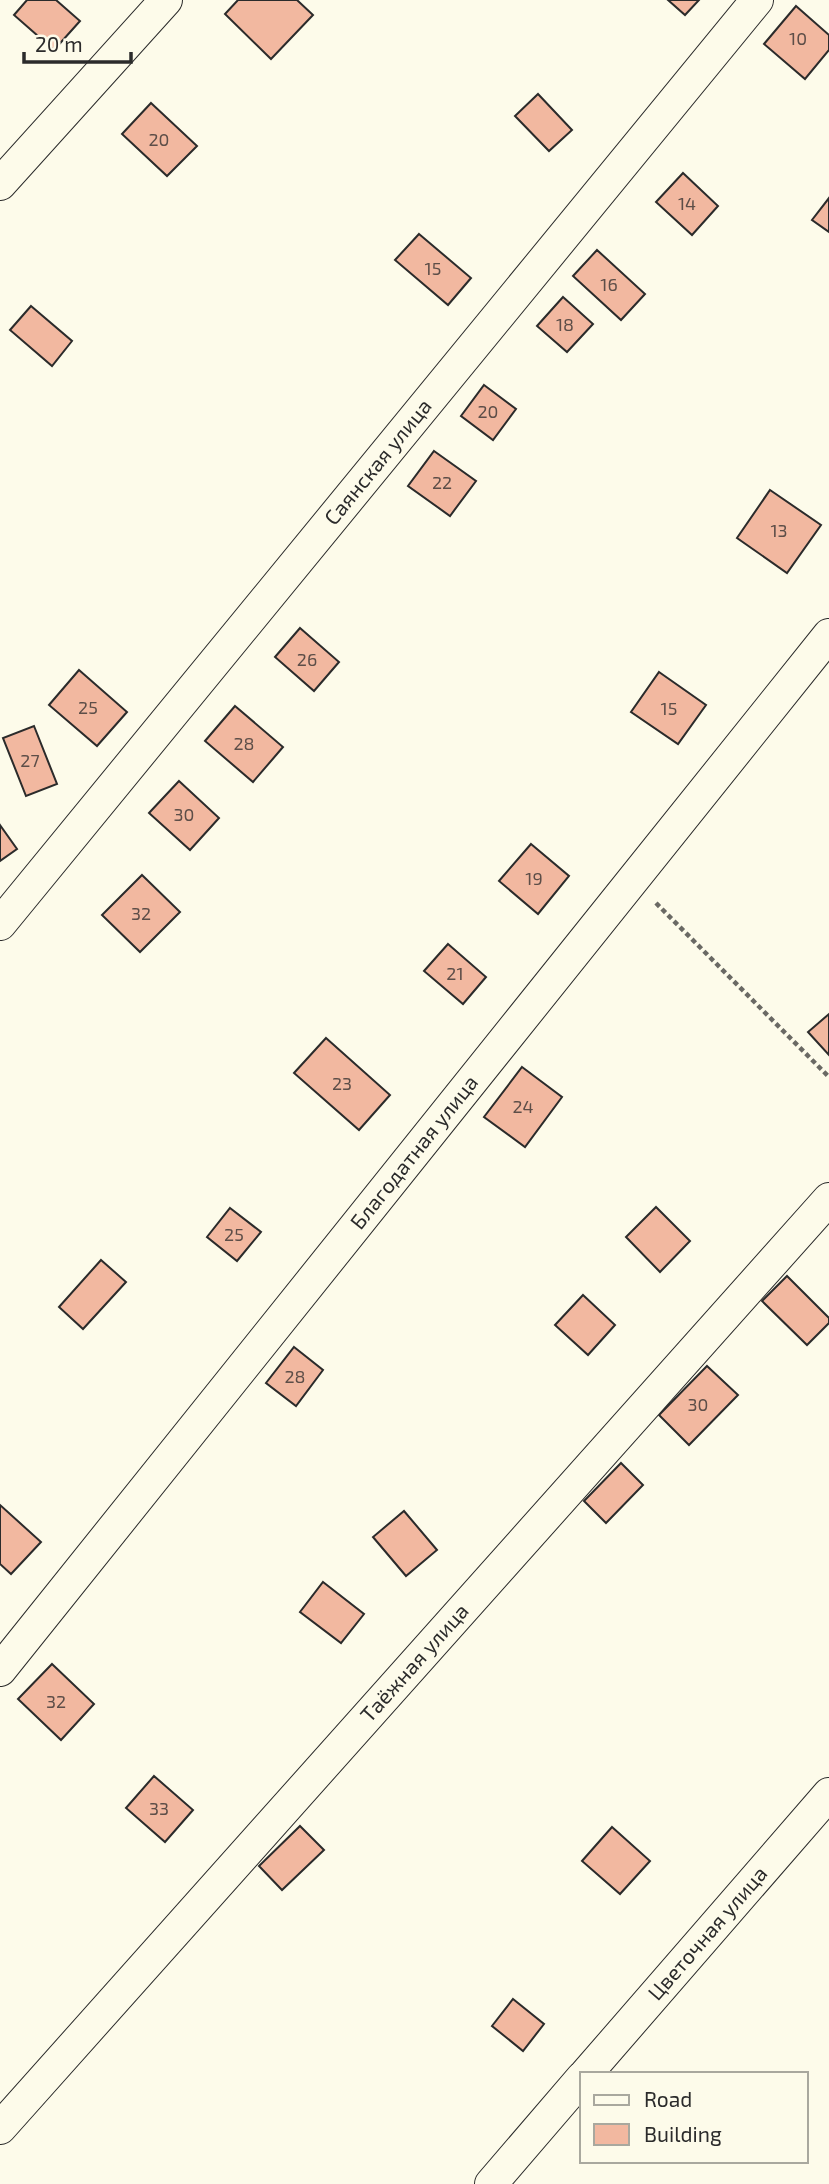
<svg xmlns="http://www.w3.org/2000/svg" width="829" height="2184" font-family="'Exo 2',sans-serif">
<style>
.building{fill:#f2b8a0;stroke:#2b2b2b;stroke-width:2}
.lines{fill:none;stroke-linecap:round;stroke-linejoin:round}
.street-casing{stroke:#2b2b2b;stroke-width:34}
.path{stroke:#6a6964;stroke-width:4.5;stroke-dasharray:5 3.5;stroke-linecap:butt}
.street{stroke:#fdfbea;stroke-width:32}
.labels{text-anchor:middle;stroke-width:5;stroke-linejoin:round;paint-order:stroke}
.number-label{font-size:18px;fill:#5d4e48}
.street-label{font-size:21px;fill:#2b2b2b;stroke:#fdfbea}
</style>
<rect width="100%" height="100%" fill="#fdfbea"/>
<g class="building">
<polygon points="27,0 56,0 80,21 54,50 14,15"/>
<polygon points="238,0 297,0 313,15 271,59 225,14"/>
<polygon points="668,0 699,0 685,15"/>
<polygon points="796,6 829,35 829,50 805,79 764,44"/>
<polygon points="538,94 572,130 549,151 515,116"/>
<polygon points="151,103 197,146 167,176 122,134"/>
<polygon points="683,173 718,206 692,235 656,202"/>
<polygon points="829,198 829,232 812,220"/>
<polygon points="419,234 471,278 448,305 395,260"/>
<polygon points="597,250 645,294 621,320 573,276"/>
<polygon points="563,297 593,324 567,352 537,326"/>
<polygon points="31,306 72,341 52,366 10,330"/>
<polygon points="484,385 516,409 493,440 461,416"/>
<polygon points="434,451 476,481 450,516 408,486"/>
<polygon points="770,490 821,525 787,573 737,538"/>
<polygon points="300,628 339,662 314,691 275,657"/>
<polygon points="79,670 127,712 97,746 49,705"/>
<polygon points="659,672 706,705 678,744 631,712"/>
<polygon points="235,706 283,747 253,782 205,741"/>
<polygon points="34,726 57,784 26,796 3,738"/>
<polygon points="179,781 219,818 190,850 149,813"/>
<polygon points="0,825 17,849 0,861"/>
<polygon points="531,844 569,876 538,914 499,881"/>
<polygon points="142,875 180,912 140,952 102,915"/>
<polygon points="448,944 486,977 463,1004 424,971"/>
<polygon points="829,1014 829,1055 808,1032"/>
<polygon points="326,1038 390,1095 359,1130 294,1073"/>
<polygon points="522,1067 562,1097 525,1147 484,1117"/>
<polygon points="656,1207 690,1241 660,1272 626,1237"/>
<polygon points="230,1208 261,1232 237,1261 207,1237"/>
<polygon points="101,1260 126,1282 83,1329 59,1307"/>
<polygon points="787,1276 829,1318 829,1323 807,1345 762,1301"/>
<polygon points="583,1295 615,1325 588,1355 555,1325"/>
<polygon points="294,1347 323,1370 296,1406 266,1383"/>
<polygon points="707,1366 738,1395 689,1445 659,1415"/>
<polygon points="621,1463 643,1485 606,1523 584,1501"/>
<polygon points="0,1505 41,1542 11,1574 0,1564"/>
<polygon points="404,1511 437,1550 406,1576 373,1537"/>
<polygon points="323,1582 364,1614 341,1643 300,1612"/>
<polygon points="52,1664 94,1704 61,1740 18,1699"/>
<polygon points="154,1776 193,1810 165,1842 126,1808"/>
<polygon points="300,1826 324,1850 282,1890 259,1866"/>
<polygon points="612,1827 650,1861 620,1894 582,1861"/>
<polygon points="513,1999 544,2024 523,2051 492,2026"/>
</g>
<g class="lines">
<defs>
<g id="street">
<polyline points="0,184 166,0"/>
<path id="s1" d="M0,924L757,0"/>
<path id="s2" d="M0,1670L829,635"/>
<path id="s3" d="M586,2074L829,1794"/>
<path id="s4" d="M0,2128L829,1199"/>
<polyline points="491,2184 582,2078"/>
</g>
</defs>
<use href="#street" class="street-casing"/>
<polyline class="path" points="656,903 829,1077"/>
<use href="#street" class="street"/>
</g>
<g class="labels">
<g class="number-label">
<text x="798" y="45">10</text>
<text x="159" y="146">20</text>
<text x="687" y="210">14</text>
<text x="433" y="275">15</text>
<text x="609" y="291">16</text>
<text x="565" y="331">18</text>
<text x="488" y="418">20</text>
<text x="442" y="489">22</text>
<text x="779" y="537">13</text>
<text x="307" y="666">26</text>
<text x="88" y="714">25</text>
<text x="669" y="715">15</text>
<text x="244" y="750">28</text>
<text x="30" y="767">27</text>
<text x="184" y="821">30</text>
<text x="534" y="885">19</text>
<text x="141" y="920">32</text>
<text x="455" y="980">21</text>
<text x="342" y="1090">23</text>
<text x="523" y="1113">24</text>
<text x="234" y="1241">25</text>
<text x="295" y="1383">28</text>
<text x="698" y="1411">30</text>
<text x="56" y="1708">32</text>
<text x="159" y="1815">33</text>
</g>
<g class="street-label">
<text dy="7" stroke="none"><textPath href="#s1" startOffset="597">Саянская улица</textPath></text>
<text dy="7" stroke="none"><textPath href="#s2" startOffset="663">Благодатная улица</textPath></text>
<text dy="7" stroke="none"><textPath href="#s4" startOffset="623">Таёжная улица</textPath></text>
<text dy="7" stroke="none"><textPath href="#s3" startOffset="186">Цветочная улица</textPath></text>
</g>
</g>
<rect x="580" y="2072" width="228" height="91" fill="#fdfbea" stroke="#a9a89e" stroke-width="2"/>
<rect x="594" y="2095" width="35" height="10" fill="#fdfbea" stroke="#a9a89e" stroke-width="2"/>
<text x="644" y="2107" font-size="21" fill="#2b2b2b">Road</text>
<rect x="594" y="2124" width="35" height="21" fill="#f2b8a0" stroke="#a9a89e" stroke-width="2"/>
<text x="644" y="2142" font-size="21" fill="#2b2b2b">Building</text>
<path d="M24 52v10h107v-10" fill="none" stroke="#2b2b2b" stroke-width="3.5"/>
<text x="35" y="52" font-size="21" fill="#2b2b2b" stroke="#fdfbea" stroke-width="5" paint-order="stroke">20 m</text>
</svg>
